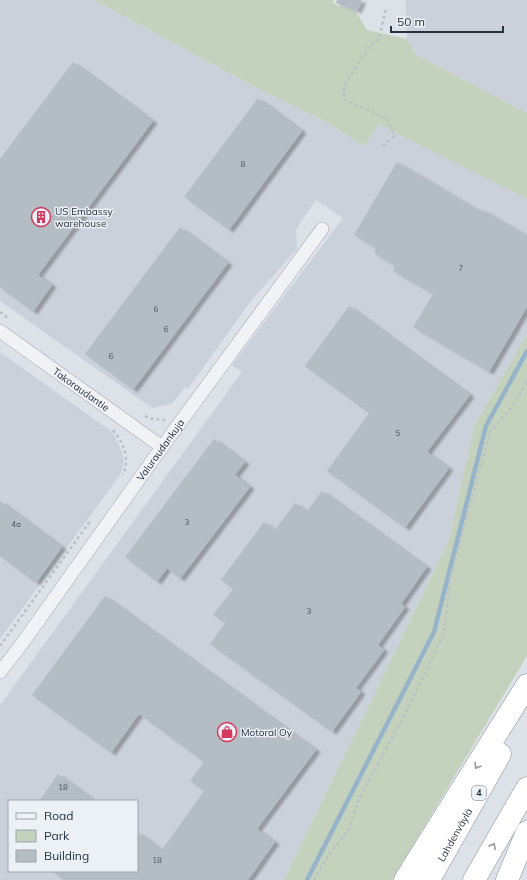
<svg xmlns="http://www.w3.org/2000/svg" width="527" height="880" font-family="Mulish,sans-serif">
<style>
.built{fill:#cbd1da;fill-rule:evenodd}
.green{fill:#c4d2bd}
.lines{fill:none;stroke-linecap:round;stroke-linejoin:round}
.stream{stroke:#95b4ca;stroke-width:4.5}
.building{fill:#b4bcc4;filter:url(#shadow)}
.street-casing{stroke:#a2a9b2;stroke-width:14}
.highway-casing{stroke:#83919f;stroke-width:23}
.path{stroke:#bbc0c6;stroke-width:2.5;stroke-dasharray:3 3;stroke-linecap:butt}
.street{stroke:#f0f2f6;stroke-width:13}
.highway{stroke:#fff;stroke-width:22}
.oneway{stroke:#92989f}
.labels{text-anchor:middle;stroke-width:3;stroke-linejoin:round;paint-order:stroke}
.number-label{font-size:8px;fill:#4a5460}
.shield{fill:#ecf1f5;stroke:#616b76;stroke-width:1}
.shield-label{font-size:9px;font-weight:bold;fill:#26313f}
.poi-label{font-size:10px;fill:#26313f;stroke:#ecf1f5;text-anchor:start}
.street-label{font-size:10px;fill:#26313f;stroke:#ecf1f5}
</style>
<defs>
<filter id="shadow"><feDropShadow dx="4.5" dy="2.5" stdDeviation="1" flood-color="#0004"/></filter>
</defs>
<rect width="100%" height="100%" fill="#dde2e8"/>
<g class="built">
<path d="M0,0H94L255,87L328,123L364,146L378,123L527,199V334L474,426L449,540L284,880H0V705L242,372L232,365L343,218L316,200L296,229L297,249L250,302L188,389L185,387L172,404L152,408L0,301ZM9,801H137V871H9Z"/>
<polygon points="406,0 527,0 527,113 416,55 407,39"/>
<polygon points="0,352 111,431 116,438 122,452 124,464 120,475 0,639"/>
</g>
<g class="green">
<polygon points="94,0 334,0 332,3 356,12 367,30 407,39 416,55 527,113 527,199 379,124 364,146 328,123 255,87"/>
<polygon points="527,334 527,656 392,880 284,880 449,540 474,426"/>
</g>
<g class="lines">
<polyline class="stream" points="307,880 434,632 486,426 527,351"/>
</g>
<g class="building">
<polygon points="337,0 362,0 357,11 336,3"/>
<polygon points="73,62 153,121 38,275 52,285 33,312 0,287 0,159"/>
<polygon points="258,98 302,131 229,230 184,197"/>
<polygon points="397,162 481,212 483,210 527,236 527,307 489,372 413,327 433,294 393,271 395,266 374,253 376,248 354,235"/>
<polygon points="180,227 228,263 133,390 85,354"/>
<polygon points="349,306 470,395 427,452 449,468 405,528 327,471 369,413 305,366"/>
<polygon points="214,439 245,462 235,475 250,487 180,579 167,568 157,582 125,557"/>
<polygon points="322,491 427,567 401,604 405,607 378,645 384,650 356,688 361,692 332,732 210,644 225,623 213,615 233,589 221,580 264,522 275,530 295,503 307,511"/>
<polygon points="0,501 62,547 36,583 0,556"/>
<polygon points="105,596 316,750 257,829 275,842 248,880 64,880 52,871 137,871 137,832 162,850 204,791 190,781 204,762 139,714 111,753 32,695"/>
<polygon points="58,774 95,801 39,801"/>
</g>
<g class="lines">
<defs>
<g id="street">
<path id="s1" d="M0,331L162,447"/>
<path id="s2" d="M0,672L21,645L162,447L322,229"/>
</g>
<g id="highway">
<polyline points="405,880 527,685"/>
<path id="s3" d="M429,880L500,754"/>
<polyline points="474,880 527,788"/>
<polyline points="507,880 527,832"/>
</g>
</defs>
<use href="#street" class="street-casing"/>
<use href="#highway" class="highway-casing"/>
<g class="path">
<polyline points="383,146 394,136 388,119 344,99 344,86 368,48 379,39 386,8"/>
<polyline points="0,312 9,319"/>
<polyline points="145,416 153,419 165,420"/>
<path d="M113,430C124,443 130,459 123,475"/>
<polyline points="0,646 91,520"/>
<polyline points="314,880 328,856 348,831 358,801 404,716 444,633 450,579 490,432 514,405 527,380"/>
</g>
<use href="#street" class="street"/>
<use href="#highway" class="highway"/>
</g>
<defs><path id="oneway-chevron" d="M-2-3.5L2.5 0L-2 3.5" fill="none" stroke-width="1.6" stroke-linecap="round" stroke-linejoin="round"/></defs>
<g class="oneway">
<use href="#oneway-chevron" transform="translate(477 766) rotate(122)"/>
<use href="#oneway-chevron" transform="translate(493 846) rotate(-60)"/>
</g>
<defs>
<symbol id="building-ring" viewBox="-11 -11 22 22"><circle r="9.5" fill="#ecf1f5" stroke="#d43a60" stroke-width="1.5"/><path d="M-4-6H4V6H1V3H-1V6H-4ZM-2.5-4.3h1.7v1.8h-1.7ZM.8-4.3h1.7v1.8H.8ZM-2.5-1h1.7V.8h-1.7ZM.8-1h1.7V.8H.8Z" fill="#d43a60"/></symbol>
<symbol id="shop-ring" viewBox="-11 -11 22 22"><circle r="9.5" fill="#ecf1f5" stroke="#d43a60" stroke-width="1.5"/><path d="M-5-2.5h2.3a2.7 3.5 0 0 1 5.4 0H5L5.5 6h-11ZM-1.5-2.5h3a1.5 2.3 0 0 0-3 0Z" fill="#d43a60"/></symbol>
</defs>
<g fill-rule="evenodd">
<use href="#building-ring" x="30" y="206" width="22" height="22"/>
<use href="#shop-ring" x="216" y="721" width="22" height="22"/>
</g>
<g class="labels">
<g class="number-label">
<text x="243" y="167">8</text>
<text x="461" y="271">7</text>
<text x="156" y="312">6</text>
<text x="166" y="332">6</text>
<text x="111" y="359">6</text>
<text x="398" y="436">5</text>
<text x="187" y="525">3</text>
<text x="16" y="527">4a</text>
<text x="309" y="614">3</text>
<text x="63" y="790">18</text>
<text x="157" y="863">18</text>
</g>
<rect class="shield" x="472" y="786" width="14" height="14" rx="3"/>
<g class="shield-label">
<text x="479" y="796">4</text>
</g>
<g class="poi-label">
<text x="55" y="215">US Embassy<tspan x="55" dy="12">warehouse</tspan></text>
<text x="241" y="736">Motoral Oy</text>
</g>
<g class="street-label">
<text dy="4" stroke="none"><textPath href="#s1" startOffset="100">Takoraudantie</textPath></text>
<text dy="4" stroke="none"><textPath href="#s2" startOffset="274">Valuraudankuja</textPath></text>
<text dy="4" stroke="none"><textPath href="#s3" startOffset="52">Lahdenväylä</textPath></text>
</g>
</g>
<rect x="8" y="800" width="130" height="72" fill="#ecf1f5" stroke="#9da4ac"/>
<rect x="16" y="813" width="20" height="6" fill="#f0f2f6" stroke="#9da4ac"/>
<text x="44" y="820" font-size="12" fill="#26313f">Road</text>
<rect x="16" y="830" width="20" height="12" fill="#c4d2bd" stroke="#9da4ac"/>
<text x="44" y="840" font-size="12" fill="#26313f">Park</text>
<rect x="16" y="850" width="20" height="12" fill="#b4bcc4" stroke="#9da4ac"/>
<text x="44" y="860" font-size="12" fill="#26313f">Building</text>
<path d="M391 26v6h112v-6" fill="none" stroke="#26313f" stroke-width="2"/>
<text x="397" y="26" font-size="12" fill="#26313f" stroke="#ecf1f5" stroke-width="3" paint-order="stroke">50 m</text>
</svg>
